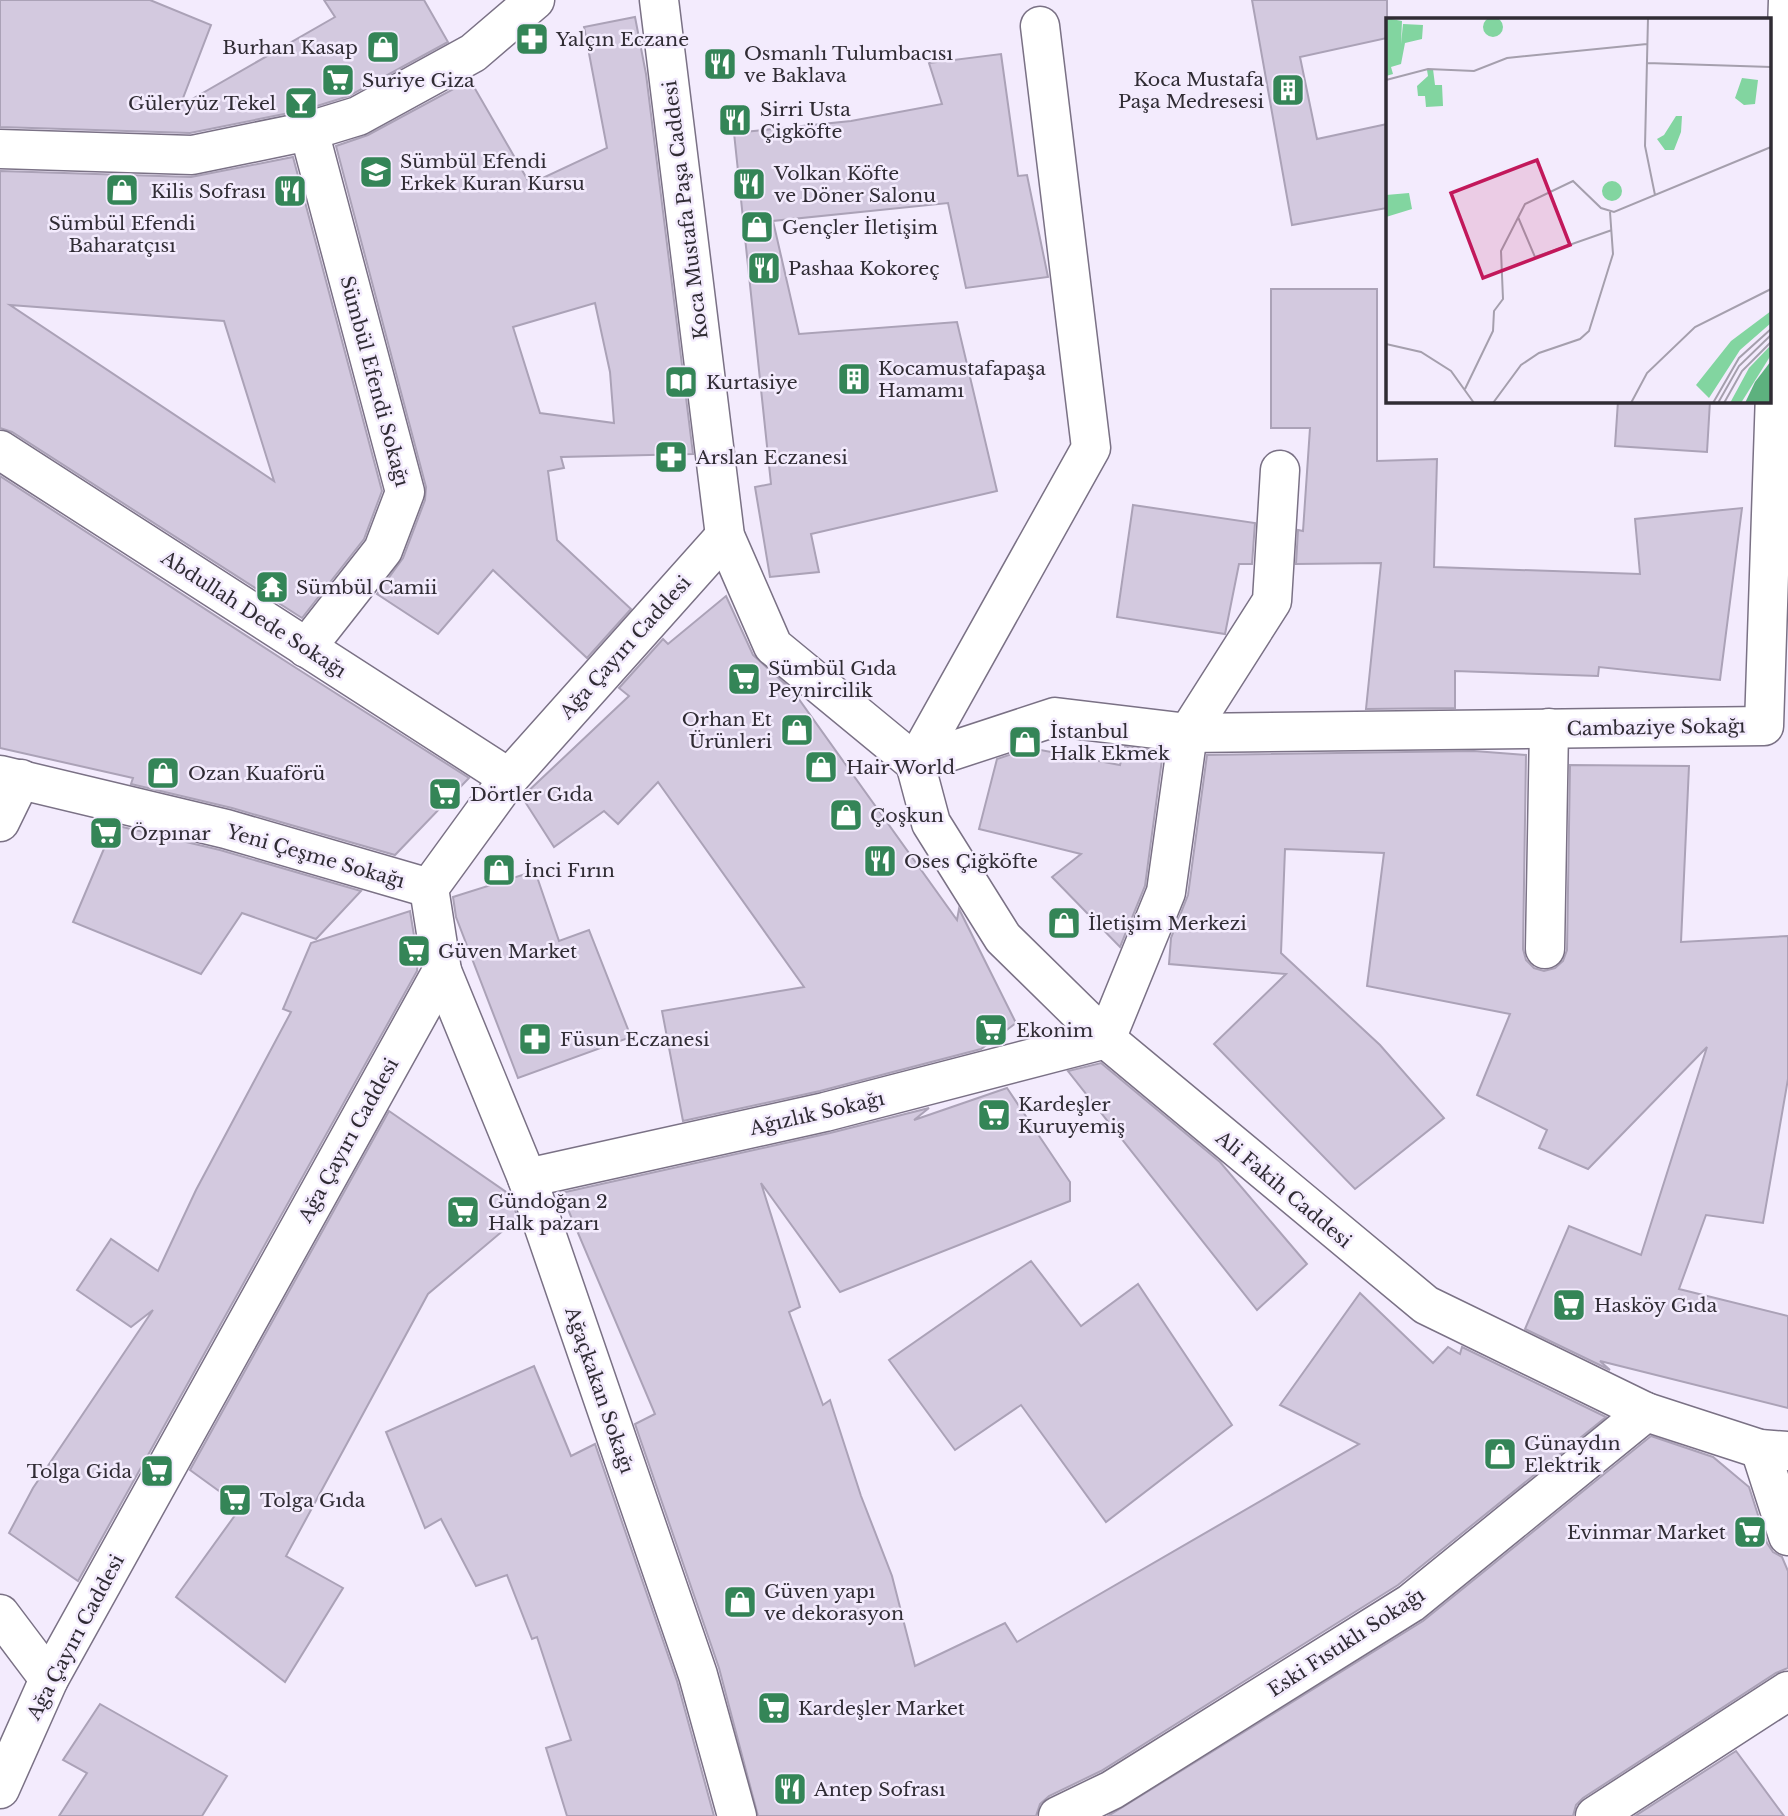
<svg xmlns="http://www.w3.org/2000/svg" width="1788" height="1816" font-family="'Libre Baskerville',serif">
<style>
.building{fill:#d3c9df;stroke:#aba2b7;stroke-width:2;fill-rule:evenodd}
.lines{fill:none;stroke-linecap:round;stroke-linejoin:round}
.minor-casing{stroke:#7a7185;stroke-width:41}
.minor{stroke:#fff;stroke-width:38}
.labels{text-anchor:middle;stroke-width:5;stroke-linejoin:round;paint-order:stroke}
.poi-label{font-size:19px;fill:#302c34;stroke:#f3ebfd;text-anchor:start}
.street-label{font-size:19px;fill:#302c34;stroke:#f3ebfd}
.inset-road{fill:none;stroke:#a59fad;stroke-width:2}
.view{fill:#c2185b;fill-opacity:0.15;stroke:#c2185b;stroke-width:3.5}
.inset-edge{fill:none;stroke:#302c34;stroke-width:3.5}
</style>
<rect width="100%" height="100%" fill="#f3ebfd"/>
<g class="building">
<polygon points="0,0 150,0 211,25 180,106 335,17 324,0 424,0 448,42 349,96 304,110 190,133 0,127"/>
<polygon points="1252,0 1387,0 1387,38 1300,57 1317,139 1387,124 1387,208 1292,225"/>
<path d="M635,17L646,74L693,454L561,457L564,468L548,471L557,540L631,609L587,658L493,570L438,634L377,594L403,558L425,500L426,487L336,146L368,135L470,80L530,184L607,148L584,27ZM595,303L610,372L614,423L540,413L513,327Z"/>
<polygon points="1001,54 1018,176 1027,175 1048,277 966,288 948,203 773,221 799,334 957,322 997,491 811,534 819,572 770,577 755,487 771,484 734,133 851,121 942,104 929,63"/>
<path d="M293,157L382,491L364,539L302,618L12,432L0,428V171L191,177ZM10,305L224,321L274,481Z"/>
<polygon points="1271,289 1377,289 1377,461 1437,459 1434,567 1640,574 1635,519 1742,508 1720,680 1599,667 1598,676 1455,671 1455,708 1366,709 1381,563 1296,564 1298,530 1303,531 1310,428 1271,428"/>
<polygon points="1618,401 1710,401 1707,452 1615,446"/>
<polygon points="0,476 293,666 469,778 395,855 232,808 131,784 133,778 0,748"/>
<polygon points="1133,505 1255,523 1252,564 1239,564 1225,634 1117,617"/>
<polygon points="726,596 753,655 793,691 957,920 959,909 1016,1023 981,1049 820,1091 683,1121 662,1011 804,987 658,782 618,824 604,811 554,847 522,797 629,696 619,688 663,639 668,644"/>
<polygon points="1125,747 1163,752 1145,886 1120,947 1052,877 1081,854 979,829 997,759 1030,748 1120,765"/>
<polygon points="1474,751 1526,755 1523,949 1526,960 1534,968 1544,971 1555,968 1563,961 1567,950 1570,765 1689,766 1681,942 1788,936 1788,1079 1763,1223 1706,1215 1679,1289 1788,1316 1788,1408 1600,1361 1610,1370 1525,1329 1569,1226 1641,1255 1707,1047 1588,1169 1539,1148 1547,1130 1477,1095 1510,1014 1367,986 1384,853 1285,849 1281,953 1380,1045 1444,1118 1355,1189 1214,1044 1286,974 1169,964 1171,938 1188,895 1207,755"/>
<polygon points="114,825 220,850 361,891 316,939 242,913 201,974 73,922"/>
<polygon points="535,871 559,941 589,930 631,1037 518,1078 456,917 453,897"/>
<polygon points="410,911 418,960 417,971 78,1581 9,1533 33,1488 153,1310 131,1327 77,1290 111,1239 158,1271 196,1190 291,1012 283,1009 311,943"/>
<polygon points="1101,1063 1220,1162 1307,1264 1257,1310 1068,1071"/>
<polygon points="1007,1088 1070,1182 1070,1201 840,1292 761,1183 800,1307 789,1312 823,1405 830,1400 861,1496 892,1576 915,1666 1005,1623 1017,1642 1359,1444 1280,1405 1360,1293 1433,1363 1448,1347 1460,1354 1462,1347 1606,1417 1398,1585 1101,1771 1049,1796 1040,1804 1036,1816 758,1816 719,1668 635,1424 655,1414 561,1193 830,1133 929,1108 914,1120"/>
<polygon points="389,1111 509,1194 518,1218 428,1294 286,1556 343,1588 285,1682 176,1597 241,1507 190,1470"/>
<polygon points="1031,1261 1081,1326 1138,1284 1232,1425 1106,1522 1021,1405 955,1450 889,1360"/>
<polygon points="534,1366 571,1456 595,1444 677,1681 714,1816 567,1816 546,1748 571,1740 537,1637 532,1639 507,1575 476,1586 441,1519 425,1528 386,1432"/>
<polygon points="1651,1436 1713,1457 1749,1487 1767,1543 1773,1552 1782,1557 1788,1571 1788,1668 1776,1673 1583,1798 1576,1805 1573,1816 1108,1816 1423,1621"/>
<polygon points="100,1704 227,1776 202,1816 59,1816 87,1773 63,1760"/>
<polygon points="1736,1751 1784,1816 1635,1816"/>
</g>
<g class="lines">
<defs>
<g id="minor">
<polyline points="659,0 725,536 773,646 915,763"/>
<polyline points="0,149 192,155 309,131 358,116 473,53 535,0"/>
<polyline points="0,450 509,778"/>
<polyline points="306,648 383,550 405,492 309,131"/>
<polyline points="915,763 1055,717 1188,733 1764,726 1788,0"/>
<polyline points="915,763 931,823 1003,938 1106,1039 1426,1305 1646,1412 1760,1449 1788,1451"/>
<polyline points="915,763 1091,448 1040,26"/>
<polyline points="0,775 226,829 429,888"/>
<polyline points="0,822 21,779"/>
<polyline points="1545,949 1549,728"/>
<polyline points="442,971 527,1178 698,1675 737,1816"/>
<polyline points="527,1178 825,1112 1106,1039 1166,892 1188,733 1272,601 1280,470"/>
<polyline points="1760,1449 1788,1536"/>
<polyline points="0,1614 49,1679"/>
<polyline points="0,1789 49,1679 442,971 429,888 509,778 725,536"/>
<polyline points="1058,1816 1112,1790 1411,1603 1646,1412"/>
<polyline points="1595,1816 1788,1691"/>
</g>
</defs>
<use href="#minor" class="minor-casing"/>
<use href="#minor" class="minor"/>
</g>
<defs>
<symbol id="pharmacy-square" viewBox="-11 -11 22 22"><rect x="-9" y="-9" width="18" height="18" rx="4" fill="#348557" stroke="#f3ebfd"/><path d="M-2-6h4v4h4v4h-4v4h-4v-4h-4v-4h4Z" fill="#fff"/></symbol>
<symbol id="shop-square" viewBox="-11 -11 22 22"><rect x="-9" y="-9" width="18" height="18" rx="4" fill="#348557" stroke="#f3ebfd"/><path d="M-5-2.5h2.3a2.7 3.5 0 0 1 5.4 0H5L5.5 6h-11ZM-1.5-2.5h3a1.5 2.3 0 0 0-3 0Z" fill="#fff"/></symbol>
<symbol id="restaurant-square" viewBox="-11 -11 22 22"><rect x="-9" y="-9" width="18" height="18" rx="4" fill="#348557" stroke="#f3ebfd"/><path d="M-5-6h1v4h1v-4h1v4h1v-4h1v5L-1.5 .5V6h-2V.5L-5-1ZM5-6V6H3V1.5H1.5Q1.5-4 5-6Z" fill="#fff"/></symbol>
<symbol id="supermarket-square" viewBox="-11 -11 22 22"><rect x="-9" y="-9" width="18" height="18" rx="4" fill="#348557" stroke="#f3ebfd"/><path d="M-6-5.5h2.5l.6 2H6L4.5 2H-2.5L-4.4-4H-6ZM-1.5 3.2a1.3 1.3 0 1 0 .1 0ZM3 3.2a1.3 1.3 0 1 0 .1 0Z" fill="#fff"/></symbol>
<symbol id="building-square" viewBox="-11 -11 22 22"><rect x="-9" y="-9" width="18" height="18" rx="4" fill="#348557" stroke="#f3ebfd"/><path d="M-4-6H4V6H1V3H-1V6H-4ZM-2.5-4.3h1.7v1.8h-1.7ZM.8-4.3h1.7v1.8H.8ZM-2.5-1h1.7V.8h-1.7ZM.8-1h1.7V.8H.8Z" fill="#fff"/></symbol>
<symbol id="bar-square" viewBox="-11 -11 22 22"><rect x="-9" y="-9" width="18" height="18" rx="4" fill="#348557" stroke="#f3ebfd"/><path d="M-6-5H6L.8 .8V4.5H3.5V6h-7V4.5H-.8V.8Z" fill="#fff"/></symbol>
<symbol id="school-square" viewBox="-11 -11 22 22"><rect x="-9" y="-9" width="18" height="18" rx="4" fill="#348557" stroke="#f3ebfd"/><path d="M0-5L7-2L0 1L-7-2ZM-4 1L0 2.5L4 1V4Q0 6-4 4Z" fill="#fff"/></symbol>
<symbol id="library-square" viewBox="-11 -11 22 22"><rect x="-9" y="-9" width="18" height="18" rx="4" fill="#348557" stroke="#f3ebfd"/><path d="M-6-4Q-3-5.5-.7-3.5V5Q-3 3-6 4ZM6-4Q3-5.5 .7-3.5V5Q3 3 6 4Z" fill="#fff"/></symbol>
<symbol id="temple-square" viewBox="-11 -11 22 22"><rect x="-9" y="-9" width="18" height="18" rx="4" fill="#348557" stroke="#f3ebfd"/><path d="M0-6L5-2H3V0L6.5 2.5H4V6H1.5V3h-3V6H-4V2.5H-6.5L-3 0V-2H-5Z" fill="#fff"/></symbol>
</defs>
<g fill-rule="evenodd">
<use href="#pharmacy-square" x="513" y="20" width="38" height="38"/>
<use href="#shop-square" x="364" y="28" width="38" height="38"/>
<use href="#restaurant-square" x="701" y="45" width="38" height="38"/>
<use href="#supermarket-square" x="319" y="61" width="38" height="38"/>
<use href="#building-square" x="1269" y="71" width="38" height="38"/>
<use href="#bar-square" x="282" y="84" width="38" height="38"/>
<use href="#restaurant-square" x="716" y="101" width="38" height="38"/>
<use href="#school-square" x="357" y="153" width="38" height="38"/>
<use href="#restaurant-square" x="730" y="165" width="38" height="38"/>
<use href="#shop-square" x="103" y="171" width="38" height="38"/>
<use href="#restaurant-square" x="271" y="172" width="38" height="38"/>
<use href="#shop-square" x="738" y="208" width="38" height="38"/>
<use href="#restaurant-square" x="745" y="249" width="38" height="38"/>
<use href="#building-square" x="835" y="360" width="38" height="38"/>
<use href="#library-square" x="662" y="363" width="38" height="38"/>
<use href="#pharmacy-square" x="652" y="438" width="38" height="38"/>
<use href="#temple-square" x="253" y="568" width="38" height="38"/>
<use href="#supermarket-square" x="725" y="660" width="38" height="38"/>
<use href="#shop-square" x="778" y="711" width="38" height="38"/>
<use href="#shop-square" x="1006" y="723" width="38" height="38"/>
<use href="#shop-square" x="802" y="748" width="38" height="38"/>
<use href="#shop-square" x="144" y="754" width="38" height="38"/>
<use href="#supermarket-square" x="426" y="775" width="38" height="38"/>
<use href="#shop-square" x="827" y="796" width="38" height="38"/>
<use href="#supermarket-square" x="87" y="814" width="38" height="38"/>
<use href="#restaurant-square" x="861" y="842" width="38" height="38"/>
<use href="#shop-square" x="480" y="851" width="38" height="38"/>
<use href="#shop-square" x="1045" y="904" width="38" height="38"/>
<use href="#supermarket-square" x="395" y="932" width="38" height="38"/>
<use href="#supermarket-square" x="972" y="1011" width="38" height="38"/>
<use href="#pharmacy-square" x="516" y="1020" width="38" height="38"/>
<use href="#supermarket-square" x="975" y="1096" width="38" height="38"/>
<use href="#supermarket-square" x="444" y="1193" width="38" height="38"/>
<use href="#supermarket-square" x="1550" y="1286" width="38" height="38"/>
<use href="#shop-square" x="1481" y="1435" width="38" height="38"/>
<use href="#supermarket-square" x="138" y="1452" width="38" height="38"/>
<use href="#supermarket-square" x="216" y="1481" width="38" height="38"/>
<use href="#supermarket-square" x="1731" y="1513" width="38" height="38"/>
<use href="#shop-square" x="721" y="1583" width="38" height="38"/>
<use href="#supermarket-square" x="755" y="1689" width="38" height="38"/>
<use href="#restaurant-square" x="771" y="1770" width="38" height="38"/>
</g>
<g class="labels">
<g class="poi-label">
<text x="556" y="46">Yalçın Eczane</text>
<text x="358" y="54" text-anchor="end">Burhan Kasap</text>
<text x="744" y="60">Osmanlı Tulumbacısı<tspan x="744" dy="22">ve Baklava</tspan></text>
<text x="1264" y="86" text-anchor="end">Koca Mustafa<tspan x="1264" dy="22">Paşa Medresesi</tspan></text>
<text x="362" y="87">Suriye Giza</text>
<text x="276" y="110" text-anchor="end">Güleryüz Tekel</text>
<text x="760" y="116">Sirri Usta<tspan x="760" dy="22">Çigköfte</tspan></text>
<text x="400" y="168">Sümbül Efendi<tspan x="400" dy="22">Erkek Kuran Kursu</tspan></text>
<text x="774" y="180">Volkan Köfte<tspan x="774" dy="22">ve Döner Salonu</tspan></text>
<text x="266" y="198" text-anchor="end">Kilis Sofrası</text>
<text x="122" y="230" text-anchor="middle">Sümbül Efendi<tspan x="122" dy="22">Baharatçısı</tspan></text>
<text x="782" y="234">Gençler İletişim</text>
<text x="788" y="275">Pashaa Kokoreç</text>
<text x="878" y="375">Kocamustafapaşa<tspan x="878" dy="22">Hamamı</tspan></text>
<text x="706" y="389">Kurtasiye</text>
<text x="696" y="464">Arslan Eczanesi</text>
<text x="296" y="594">Sümbül Camii</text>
<text x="768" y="675">Sümbül Gıda<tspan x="768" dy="22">Peynircilik</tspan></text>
<text x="772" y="726" text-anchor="end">Orhan Et<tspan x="772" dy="22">Ürünleri</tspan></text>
<text x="1050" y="738">İstanbul<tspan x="1050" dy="22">Halk Ekmek</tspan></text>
<text x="846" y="774">Hair World</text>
<text x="188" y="780">Ozan Kuaförü</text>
<text x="470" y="801">Dörtler Gıda</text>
<text x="870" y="822">Çoşkun</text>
<text x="130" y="840">Özpınar</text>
<text x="904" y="868">Oses Çiğköfte</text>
<text x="524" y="877">İnci Fırın</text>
<text x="1088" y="930">İletişim Merkezi</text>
<text x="438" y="958">Güven Market</text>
<text x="1016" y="1037">Ekonim</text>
<text x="560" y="1046">Füsun Eczanesi</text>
<text x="1018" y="1111">Kardeşler<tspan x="1018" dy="22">Kuruyemiş</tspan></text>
<text x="488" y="1208">Gündoğan 2<tspan x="488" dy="22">Halk pazarı</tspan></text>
<text x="1594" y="1312">Hasköy Gıda</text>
<text x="1524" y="1450">Günaydın<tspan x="1524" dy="22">Elektrik</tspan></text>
<text x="132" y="1478" text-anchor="end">Tolga Gida</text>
<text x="260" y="1507">Tolga Gıda</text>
<text x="1726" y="1539" text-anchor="end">Evinmar Market</text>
<text x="764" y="1598">Güven yapı<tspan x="764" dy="22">ve dekorasyon</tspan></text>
<text x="798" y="1715">Kardeşler Market</text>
<text x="814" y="1796">Antep Sofrası</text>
</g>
<g class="street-label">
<text transform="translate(685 210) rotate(-97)" y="7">Koca Mustafa Paşa Caddesi</text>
<text transform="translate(375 381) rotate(75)" y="7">Sümbül Efendi Sokağı</text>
<text transform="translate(254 614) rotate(33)" y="7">Abdullah Dede Sokağı</text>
<text transform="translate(625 647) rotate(-48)" y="7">Ağa Çayırı Caddesi</text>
<text transform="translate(1656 727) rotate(-1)" y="7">Cambaziye Sokağı</text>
<text transform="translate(316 856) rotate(16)" y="7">Yeni Çeşme Sokağı</text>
<text transform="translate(817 1113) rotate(-13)" y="7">Ağızlık Sokağı</text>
<text transform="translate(348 1140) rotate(-61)" y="7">Ağa Çayırı Caddesi</text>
<text transform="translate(1284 1189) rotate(40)" y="7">Ali Fakih Caddesi</text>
<text transform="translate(600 1390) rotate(71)" y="7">Ağaçkakan Sokağı</text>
<text transform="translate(75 1637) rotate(-62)" y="7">Ağa Çayırı Caddesi</text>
<text transform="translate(1346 1642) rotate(-33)" y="7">Eski Fıstıklı Sokağı</text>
</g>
</g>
<g transform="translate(1386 18)">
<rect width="385" height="385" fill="#f3ebfd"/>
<path d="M97 9a10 10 0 1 1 20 0a10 10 0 1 1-20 0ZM0,0L16,3L15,26L17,6L37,7L36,21L19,25L15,46L5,49L7,56L0,58ZM47,51L49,67H56L57,88L40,89L39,78H32L31,68L42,58L41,52ZM356,60L372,62L369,86L358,87L349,80ZM290,98H296L295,114L288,132H279L271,121L278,117ZM216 173a10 10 0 1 1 20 0a10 10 0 1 1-20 0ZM23,175L26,191L0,199V177ZM385,293V305L354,332L323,380L310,367L345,323ZM385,327V337L355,385H344L363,350Z" fill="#82d5a0"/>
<path d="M385,343V385H359L369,364Z" fill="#5db17e"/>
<path class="inset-road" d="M262,0L259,128L269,177M261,45L385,49M0,62L42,51L88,53L121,40L261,26M132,199L149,239L226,212M0,326L35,334L65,353L88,385M79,371L107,313L108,293L117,281L115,233L139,186L187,163L215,190L228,194L385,129M107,385L135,347L153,335L194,321L203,313L227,236L224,194M245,385L261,355L309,309L385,271M327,385L353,340L385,311M332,385L353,348L385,317M338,385L356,353L385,324"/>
<path class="view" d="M151,142L184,227L97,260L65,175Z"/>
<rect width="385" height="385" class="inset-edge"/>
</g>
</svg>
